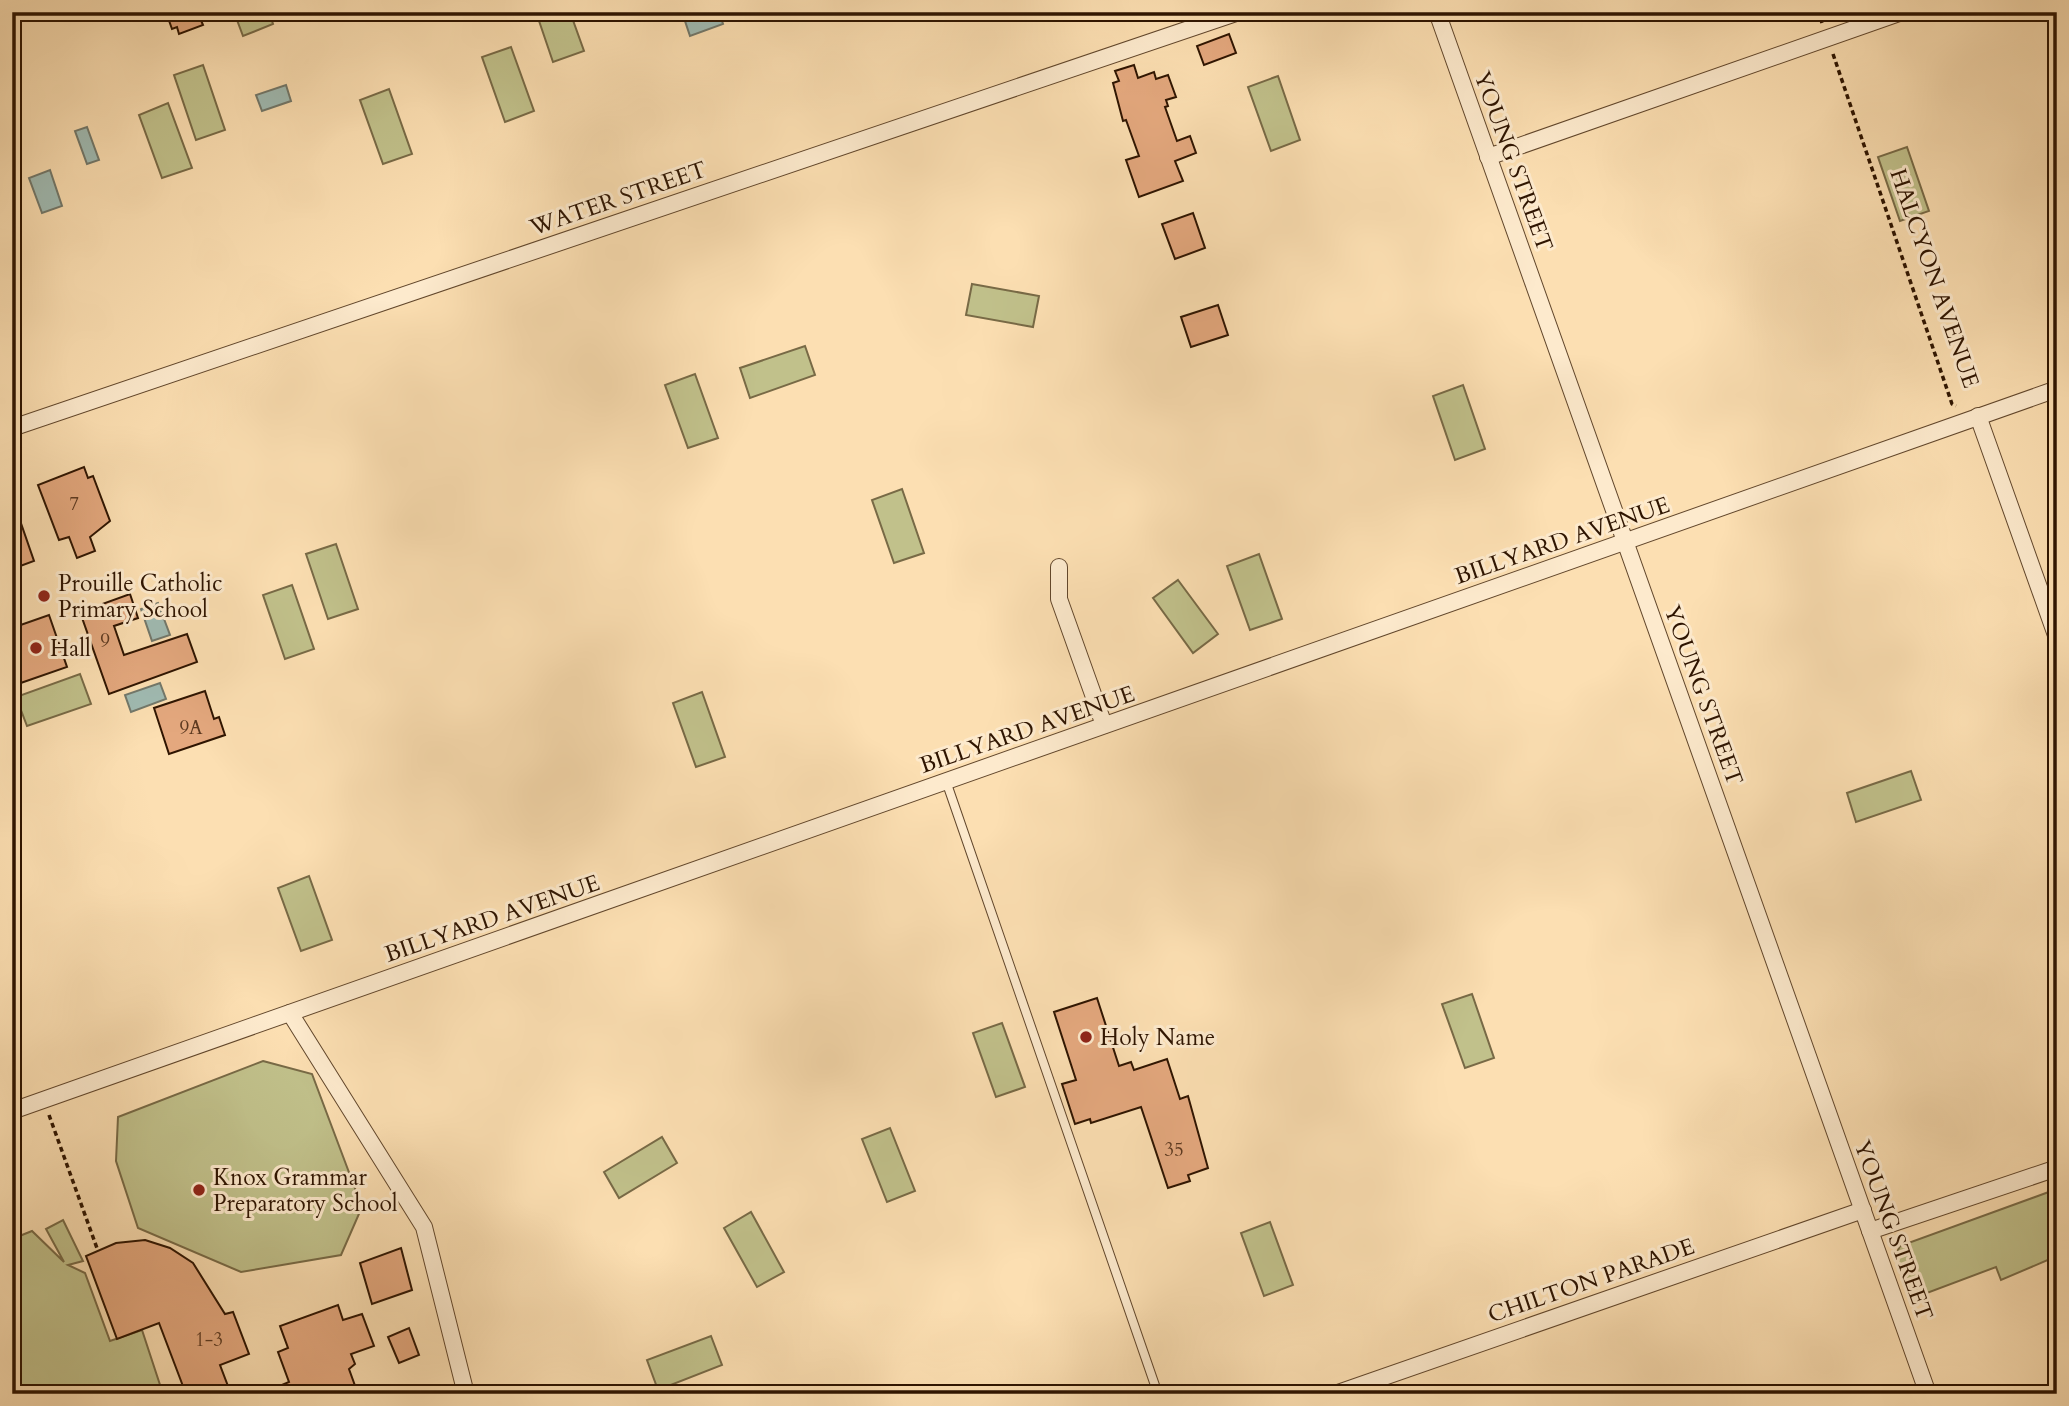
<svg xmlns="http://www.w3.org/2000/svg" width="2069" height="1406" font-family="Cardo,serif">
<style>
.green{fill:#c1c18b;stroke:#786a46;stroke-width:2}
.water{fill:#a0bbb3;stroke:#72786b;stroke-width:2}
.building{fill:#e4a87e;stroke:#2e1400;stroke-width:2}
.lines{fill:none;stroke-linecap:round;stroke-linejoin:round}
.service-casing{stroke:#62472c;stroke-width:10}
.minor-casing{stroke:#62472c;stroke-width:18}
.path{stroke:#2e1400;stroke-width:3.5;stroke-dasharray:5 3.5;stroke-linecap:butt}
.service{stroke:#fdeacd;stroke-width:8}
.minor{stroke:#fdeacd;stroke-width:16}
.poi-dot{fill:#8f2418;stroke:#fdeacd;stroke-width:2.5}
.labels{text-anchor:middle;stroke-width:6;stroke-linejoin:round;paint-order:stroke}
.number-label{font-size:19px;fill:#5c3920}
.street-label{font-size:23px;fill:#2e1400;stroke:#fdeacd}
.poi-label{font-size:23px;fill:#2e1400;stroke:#fdeacd;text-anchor:start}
</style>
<rect width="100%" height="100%" fill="#fcdfb2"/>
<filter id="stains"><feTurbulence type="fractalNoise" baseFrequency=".00286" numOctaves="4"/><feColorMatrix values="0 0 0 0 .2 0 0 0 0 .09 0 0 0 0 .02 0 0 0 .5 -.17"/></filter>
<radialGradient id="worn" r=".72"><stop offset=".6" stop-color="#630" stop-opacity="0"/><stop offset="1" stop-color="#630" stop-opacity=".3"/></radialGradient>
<g class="green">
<polygon points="234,12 269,12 273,24 243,36"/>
<polygon points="536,12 570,12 584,51 553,62"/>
<polygon points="511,47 534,111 505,122 482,57"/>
<polygon points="203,65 225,130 196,140 174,75"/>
<polygon points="1278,76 1300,140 1271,151 1248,87"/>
<polygon points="389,89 412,154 383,164 360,100"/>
<polygon points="168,103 192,168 162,178 139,115"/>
<polygon points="1907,147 1929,211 1900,221 1878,157"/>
<polygon points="972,284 1039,296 1033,327 966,315"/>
<polygon points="805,346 815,375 750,398 740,368"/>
<polygon points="695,374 718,438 688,448 665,385"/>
<polygon points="1463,385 1485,449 1455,460 1433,396"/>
<polygon points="902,489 924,553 894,563 872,500"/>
<polygon points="336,544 358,609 328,619 306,554"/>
<polygon points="1259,554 1282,619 1250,630 1227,566"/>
<polygon points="1178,580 1218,634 1193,653 1153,598"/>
<polygon points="292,585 314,649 285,659 263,595"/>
<polygon points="80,674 91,704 27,726 16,697"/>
<polygon points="702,692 725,757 696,767 673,703"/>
<polygon points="1911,771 1921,800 1856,822 1847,793"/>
<polygon points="309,876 332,940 301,951 278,888"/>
<polygon points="1472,994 1494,1058 1465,1068 1442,1004"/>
<polygon points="1002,1023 1025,1087 996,1097 973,1033"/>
<polygon points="263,1061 312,1074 362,1207 341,1255 241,1272 138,1228 116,1161 118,1117"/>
<polygon points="890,1128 915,1191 887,1202 862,1139"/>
<polygon points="662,1137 677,1163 619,1198 604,1172"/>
<polygon points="2057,1189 2057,1256 2001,1280 1996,1267 1911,1299 1895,1256 1900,1246"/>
<polygon points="751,1212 784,1272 757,1287 724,1228"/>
<polygon points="63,1220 83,1261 68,1265 85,1273 110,1341 142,1330 163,1394 12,1394 12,1239 32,1231 64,1262 46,1229"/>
<polygon points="1270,1222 1293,1285 1264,1296 1241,1233"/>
<polygon points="711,1336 722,1365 658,1390 647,1360"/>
</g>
<g class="water">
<polygon points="711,12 719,12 723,24 690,36 685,21"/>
<polygon points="286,85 291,101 262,111 256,95"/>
<polygon points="87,127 99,160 87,164 75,131"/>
<polygon points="50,170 62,206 42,213 29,178"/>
<polygon points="158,603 170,635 152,641 141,609"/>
<polygon points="160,683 166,699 131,712 125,695"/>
</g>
<g class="building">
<polygon points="166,12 213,12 213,13 200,18 203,25 179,34 177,27 172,29"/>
<polygon points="1229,34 1236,53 1204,65 1197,46"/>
<polygon points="1134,65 1138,78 1154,72 1156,79 1168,75 1176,97 1166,100 1168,106 1165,107 1177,141 1190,136 1196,153 1175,161 1183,181 1139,197 1126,160 1139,156 1126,120 1123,121 1113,83 1119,81 1115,71"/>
<polygon points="1193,213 1205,248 1175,259 1162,224"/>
<polygon points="1218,305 1228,335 1191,347 1181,317"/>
<polygon points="84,467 88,478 93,476 110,521 90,537 95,551 77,558 69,537 59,540 38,485"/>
<polygon points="15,506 34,561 12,569 12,507"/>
<polygon points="130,594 138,618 114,626 124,655 187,634 197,662 109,694 80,612"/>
<polygon points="49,615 67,667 12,686 12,628"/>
<polygon points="205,691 214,719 219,717 225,735 169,754 154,708"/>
<polygon points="1097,998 1119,1066 1131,1062 1134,1070 1167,1059 1180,1099 1188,1096 1208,1168 1188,1175 1190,1181 1168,1188 1141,1107 1091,1123 1090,1119 1075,1124 1062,1084 1076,1080 1054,1012"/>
<polygon points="145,1240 170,1248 193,1263 225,1314 233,1312 249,1354 220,1365 231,1394 186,1394 159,1323 117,1339 86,1256 116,1243"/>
<polygon points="401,1248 412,1290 372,1304 360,1263"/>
<polygon points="338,1305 343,1320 362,1314 374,1346 351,1354 355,1364 349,1369 358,1394 261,1394 289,1382 278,1352 288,1348 280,1326"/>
<polygon points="409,1328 419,1355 399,1363 388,1337"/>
</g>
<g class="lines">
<defs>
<polyline id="service" points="946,781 1158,1394"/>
<g id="minor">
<polyline points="1437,12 1928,1394"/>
<polyline points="1488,157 1902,12"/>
<polyline points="1978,416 2057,638"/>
<polyline points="12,428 1239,12"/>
<polyline points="1059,567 1059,599 1104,725"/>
<polyline points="290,1013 424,1227 466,1394"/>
<polyline points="12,1111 2057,389"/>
<polyline points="1870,1231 2057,1168"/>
<polyline points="1335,1394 1863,1210"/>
</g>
</defs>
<use href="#service" class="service-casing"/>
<use href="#minor" class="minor-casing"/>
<g class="path">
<polyline points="1818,12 1822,23"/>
<polyline points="1833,54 1952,404 1956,406"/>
<polyline points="49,1115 98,1251"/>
</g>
<use href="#service" class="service"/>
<use href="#minor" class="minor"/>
</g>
<g class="poi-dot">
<circle cx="44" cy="596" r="7"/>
<circle cx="36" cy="648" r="7"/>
<circle cx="1086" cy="1037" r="7"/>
<circle cx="199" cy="1190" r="7"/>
</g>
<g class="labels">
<g class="number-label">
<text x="74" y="510">7</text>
<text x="105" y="647">9</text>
<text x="191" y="734">9A</text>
<text x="1174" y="1156">35</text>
<text x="209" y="1346">1-3</text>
</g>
<g class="street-label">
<text transform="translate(1514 161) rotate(70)" y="8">YOUNG STREET</text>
<text transform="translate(618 198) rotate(-19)" y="8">WATER STREET</text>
<text transform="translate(1935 278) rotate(71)" y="8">HALCYON AVENUE</text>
<text transform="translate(1562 540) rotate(-19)" y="8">BILLYARD AVENUE</text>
<text transform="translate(1704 695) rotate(70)" y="8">YOUNG STREET</text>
<text transform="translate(1027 729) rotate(-19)" y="8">BILLYARD AVENUE</text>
<text transform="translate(492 918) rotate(-19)" y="8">BILLYARD AVENUE</text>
<text transform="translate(1894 1230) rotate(70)" y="8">YOUNG STREET</text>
<text transform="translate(1591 1280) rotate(-19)" y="8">CHILTON PARADE</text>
</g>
<g class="poi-label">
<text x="58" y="591">Prouille Catholic<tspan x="58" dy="26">Primary School</tspan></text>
<text x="50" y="656">Hall</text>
<text x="1100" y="1045">Holy Name</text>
<text x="213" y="1185">Knox Grammar<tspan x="213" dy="26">Preparatory School</tspan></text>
</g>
</g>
<rect width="2069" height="1406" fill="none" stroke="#fcdfb2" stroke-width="42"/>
<rect x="14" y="14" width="2041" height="1378" fill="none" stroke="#2e1400" stroke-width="3.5"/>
<rect x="21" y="21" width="2027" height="1364" fill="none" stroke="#2e1400" stroke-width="2"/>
<rect width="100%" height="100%" filter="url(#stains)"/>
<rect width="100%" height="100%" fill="url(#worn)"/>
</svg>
